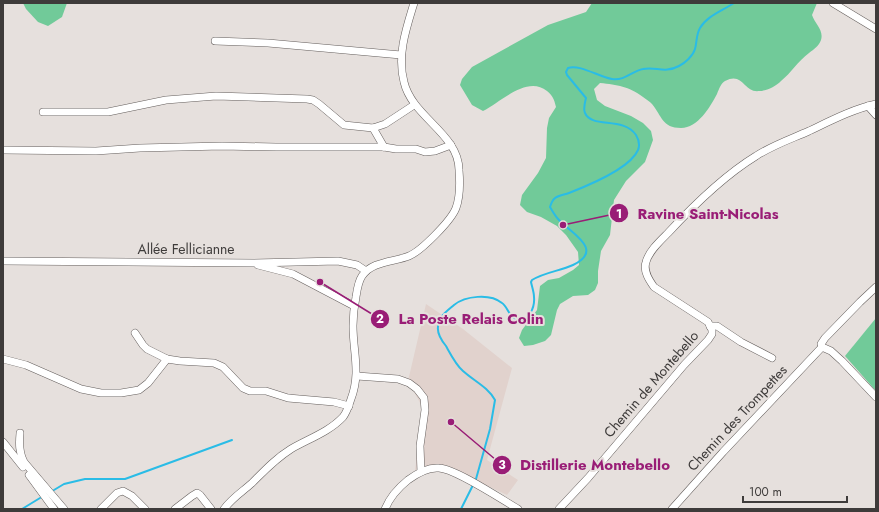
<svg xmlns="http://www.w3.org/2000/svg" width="879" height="512" font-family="Jost,sans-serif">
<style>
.built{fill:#e1d2cd}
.green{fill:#71ca99}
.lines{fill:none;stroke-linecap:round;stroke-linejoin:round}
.stream{stroke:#2abce6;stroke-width:2}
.street-casing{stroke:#645e5c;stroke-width:8}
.street{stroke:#fff;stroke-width:7}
.labels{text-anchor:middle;stroke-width:4;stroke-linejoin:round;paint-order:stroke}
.street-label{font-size:14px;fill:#3e3b3a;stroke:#e6e0dd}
.leader{fill:none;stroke:#991d76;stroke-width:1.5}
.callout-dot{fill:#991d76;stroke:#e6e0dd;stroke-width:1.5}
.mark-label{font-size:12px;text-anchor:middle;font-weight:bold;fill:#fff}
.callout-label{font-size:15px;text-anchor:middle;font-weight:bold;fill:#991d76;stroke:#e6e0dd;stroke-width:4;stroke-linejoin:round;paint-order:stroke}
</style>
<rect width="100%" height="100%" fill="#e6e0dd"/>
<polygon class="built" points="426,304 463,329 512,368 487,460 518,480 507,495 445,466 431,466 415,470 424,410 408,381"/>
<g class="green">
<polygon points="23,3 67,3 62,17 48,26 38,22 26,9"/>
<path d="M592,3H817L812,15C815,24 824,30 821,40C819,46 814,49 809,53C798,61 791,73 781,81C776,86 767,91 759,91C744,93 743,71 725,81C721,83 719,89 717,94C710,107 698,128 681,128C662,128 662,116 652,104C650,102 646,99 643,97C628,86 618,85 600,83L594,89L597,100L605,106L631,116L643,123L651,131L653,140L645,162L626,181L614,200L610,235L601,251L598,271V283L595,290L588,295L573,296L560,304L557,310L551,335L545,341L533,345L524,346L519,338L522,330L537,310L540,286L548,280L559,278L573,270L579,265L578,252L566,235L557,226L541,217L527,212L520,205L522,195L538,173L546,158L547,128L549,118L556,107C554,99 553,96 547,91C527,75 501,102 483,111L472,105L460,85L462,79L472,67L548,25L586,12Z"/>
<polygon points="876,318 876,391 845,356"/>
</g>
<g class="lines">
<g class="stream">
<polyline points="54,490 64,484 85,479 125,479 232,440"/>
<polyline points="22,509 40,498"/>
<path d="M461,509L476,479L490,429L495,400C488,387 474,381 463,371C456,365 451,355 446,346C442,341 437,334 438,327C438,317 447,311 454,305C465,296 490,293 502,303C508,307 509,317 516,319C529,323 535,307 534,297C534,292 532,287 531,282L532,280C545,272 560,271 573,265C605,250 571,233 559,220C555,216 553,212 550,207C551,204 552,201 554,199C558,195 564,195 569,193C587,186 630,169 638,150C640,145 639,140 636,135C623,116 592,129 585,113C583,109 585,102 586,98L567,75L566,72L568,68C580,64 599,77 612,79C625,81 632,71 643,69C656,66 664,74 679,66C685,63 693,56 695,49C697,42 696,35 700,28C707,16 722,11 734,3"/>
</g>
<defs>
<g id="street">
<polyline points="833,3 876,29"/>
<polyline points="215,41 268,43 401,55"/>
<polyline points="868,106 876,115"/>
<polyline points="43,112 108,112 166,100 216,96 307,99 313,100 319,104 344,125 373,128 385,124 414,105"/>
<polyline points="373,128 384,147"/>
<polyline points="3,150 96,151 140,148 222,146 276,147 384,147 396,149 416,149 425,152 435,151 451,145"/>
<polyline points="3,261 254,263 338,261 357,265 366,271"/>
<polyline points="258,265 293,274 354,306"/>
<polyline points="710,326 717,326 741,342 772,358"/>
<polyline points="135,333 143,345 147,349 167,359 180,361 214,363 223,367 243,388 250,391 266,391 288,398 334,402 349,406"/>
<polyline points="822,347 821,344 825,338 860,302 876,287"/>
<polyline points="822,347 831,351 842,361 876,397"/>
<polyline points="3,359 26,365 81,389 101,393 121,393 139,390 148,383 167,359"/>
<polyline points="357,376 398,379 409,383 417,389 424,398 425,410 420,446 421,472"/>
<path d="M20,433C19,444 19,453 24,462L64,509"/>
<polyline points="3,442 23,467"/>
<polyline points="29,475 54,509"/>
<polyline points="101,509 117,493 123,491 132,496 145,509"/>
<polyline points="175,509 192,496 197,493 200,495 211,509"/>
<path d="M224,509C232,498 242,492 252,483C265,470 275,459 291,449C308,439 329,432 343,417C347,412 349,405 351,399C361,373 353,352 353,326C353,317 354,307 356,297C357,290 358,282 362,276C372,261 394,262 409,256C421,251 451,221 456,208C460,197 460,182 459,170C459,134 412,117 404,82C397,55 406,29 414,3"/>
<path d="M385,509C390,497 398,488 408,480C416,474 428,467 439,468C456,469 501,499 518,509"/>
<path d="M559,509L588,478L684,365L708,340L712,334V330L708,322L654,287C649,280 643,271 646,262C649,251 660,241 668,233C693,206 725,175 756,156C773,145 791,139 809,131C830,121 853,109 876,104"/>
<polyline points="672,509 723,452 822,347"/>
</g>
</defs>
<use href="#street" class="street-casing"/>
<use href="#street" class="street"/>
</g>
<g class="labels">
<g class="street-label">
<text x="186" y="254">Allée Fellicianne</text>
<text transform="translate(651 384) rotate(-49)" y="5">Chemin de Montebello</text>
<text transform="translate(737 418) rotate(-47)" y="5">Chemin des Trompettes</text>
</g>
</g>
<path class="leader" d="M563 225L619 213M320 282L380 319M451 422L502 465"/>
<g class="callout-dot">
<circle cx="563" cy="225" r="4"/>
<circle cx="320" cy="282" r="4"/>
<circle cx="451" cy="422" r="4"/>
<circle cx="619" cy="213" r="10"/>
<circle cx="380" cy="319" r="10"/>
<circle cx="502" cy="465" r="10"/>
</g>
<g class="mark-label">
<text x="619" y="218">1</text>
<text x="380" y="323">2</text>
<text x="502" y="469">3</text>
</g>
<g class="callout-label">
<text x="708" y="219">Ravine Saint-Nicolas</text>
<text x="471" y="324">La Poste Relais Colin</text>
<text x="595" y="470">Distillerie Montebello</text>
</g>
<rect width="879" height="512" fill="none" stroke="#3e3b3a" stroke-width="8"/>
<path d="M743 496v6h104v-6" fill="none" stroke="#3e3b3a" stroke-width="2"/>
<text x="749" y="496" font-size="12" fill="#3e3b3a" stroke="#e6e0dd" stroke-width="3" paint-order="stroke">100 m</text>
</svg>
